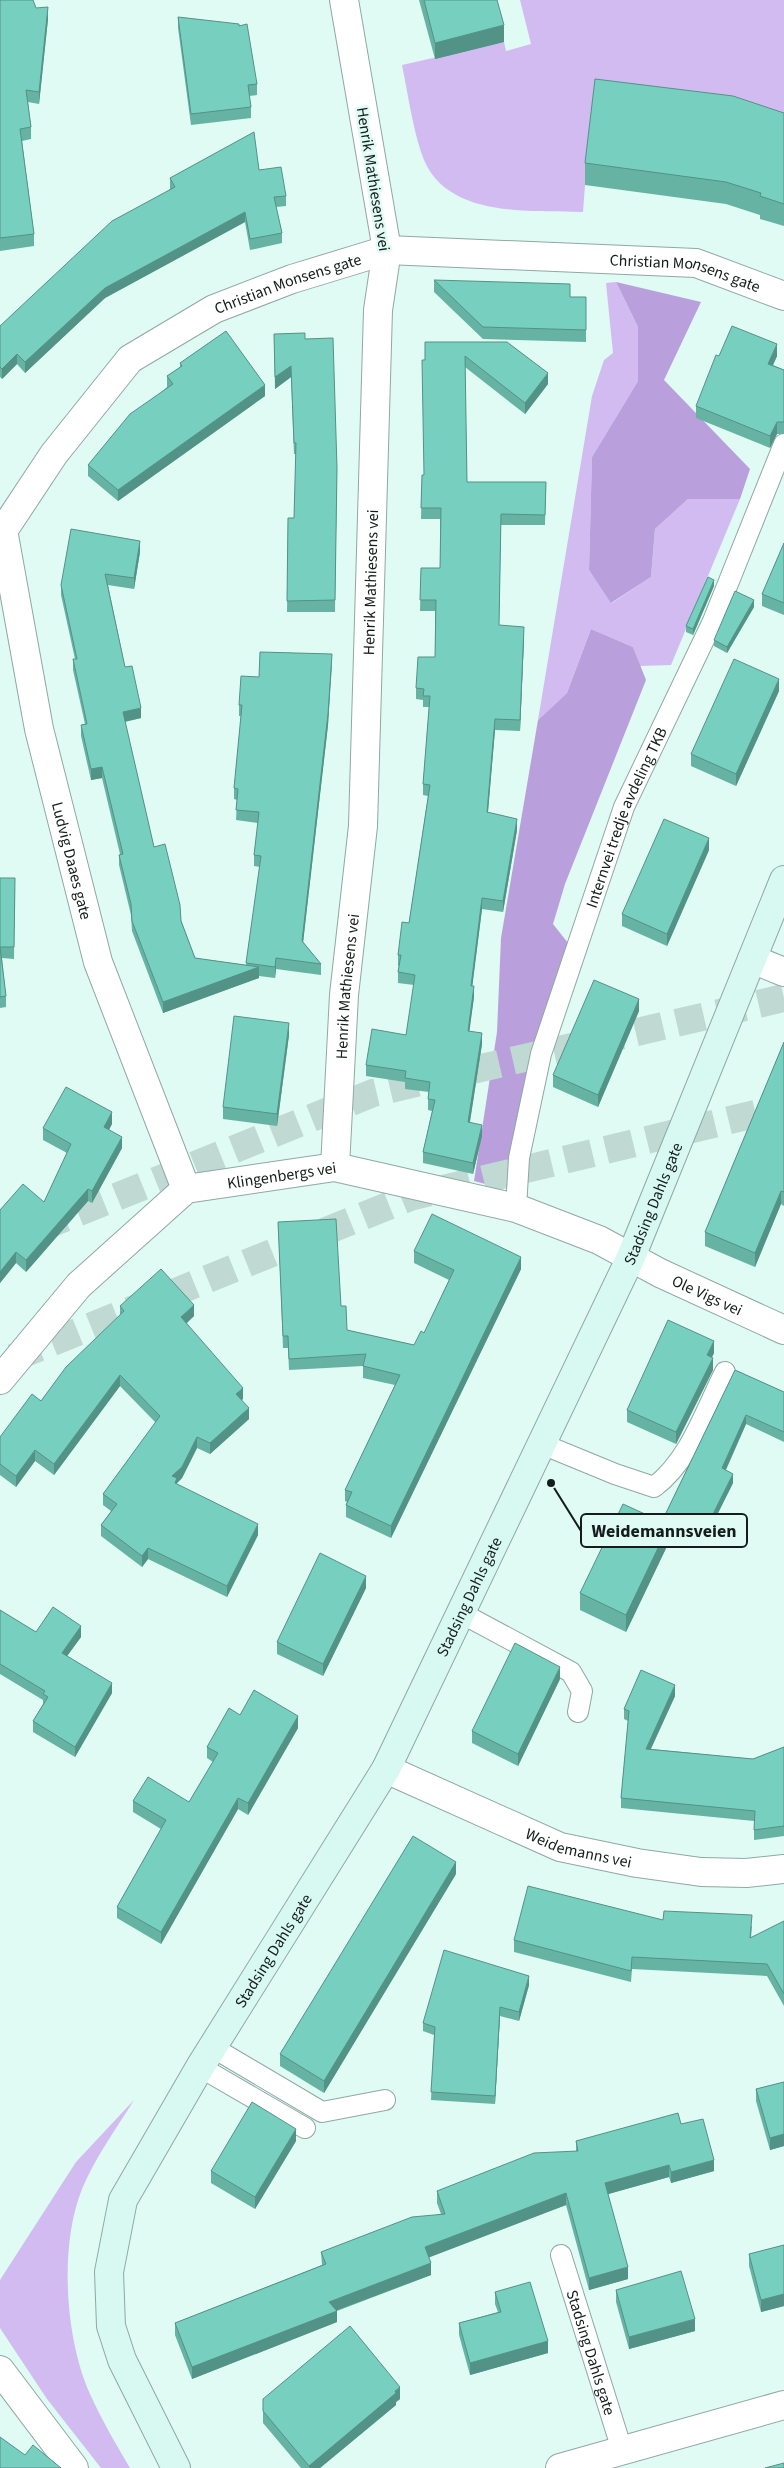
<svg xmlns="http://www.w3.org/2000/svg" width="784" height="2468" font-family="'Source Sans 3',sans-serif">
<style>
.green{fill:#d2bbf1}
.forest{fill:#b9a0dc}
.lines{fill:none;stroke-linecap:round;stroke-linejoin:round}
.trunk-tunnel{stroke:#c1d9d3;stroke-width:28;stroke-dasharray:28 14;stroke-linecap:butt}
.service-casing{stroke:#90a8a3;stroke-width:22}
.minor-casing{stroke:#90a8a3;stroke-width:30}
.secondary-casing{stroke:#90a8a3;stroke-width:30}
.service{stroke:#fff;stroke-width:20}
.minor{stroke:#fff;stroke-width:28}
.secondary{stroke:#d8f8f2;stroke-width:28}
.wall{fill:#66b3a4}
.shaded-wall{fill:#539286}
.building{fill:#77d0bf;stroke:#539286}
.labels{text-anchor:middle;stroke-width:5;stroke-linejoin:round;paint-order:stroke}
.street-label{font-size:16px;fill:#141d1b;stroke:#e0faf4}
.leader{fill:none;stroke:#141d1b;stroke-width:2}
.callout-dot{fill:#141d1b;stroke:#e0faf4;stroke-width:2}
.callout{fill:#e0faf4;stroke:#141d1b;stroke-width:2}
.callout-label{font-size:18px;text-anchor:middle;font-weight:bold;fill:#141d1b}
</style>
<rect width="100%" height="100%" fill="#e0faf4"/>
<g class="green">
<path d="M520,0H784V139L585,185L583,212C527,210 442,219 421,152C412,124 408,94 402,65L504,42L506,51L531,44Z"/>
<polygon points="616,282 638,327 638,381 592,457 589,570 612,603 651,577 655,529 688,499 740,499 671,665 640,666 633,647 591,629 567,693 538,720 592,396 604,360 613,353 606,283"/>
<path d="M134,2100C116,2129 95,2158 82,2189C59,2246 65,2338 90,2394C101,2419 116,2444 130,2468H101L47,2399L0,2328V2280L76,2162Z"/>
</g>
<g class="forest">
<polygon points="616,282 701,302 664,380 750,469 740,499 688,499 655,529 651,577 611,603 589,570 592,457 638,381 638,327"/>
<polygon points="591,629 633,647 646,680 565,884 553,924 568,943 511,1183 497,1187 474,1181 497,1032 501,938 538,720 567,693"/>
</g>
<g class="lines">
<g class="trunk-tunnel">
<polyline points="0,1244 373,1093 784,998"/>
<polyline points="13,1358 410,1197 784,1107"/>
</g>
<defs>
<g id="service">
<path id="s1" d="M516,1208L519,1158L541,1054L624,807L713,621L784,444"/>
<path d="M542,1444L615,1474L654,1487C690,1460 705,1411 725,1372"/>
<polyline points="461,1613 571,1672 582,1691 578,1712"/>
<polyline points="212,2047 322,2112 385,2100"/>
<polyline points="200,2067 305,2128"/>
<path id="s2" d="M561,2255L622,2450"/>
</g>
<g id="minor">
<path id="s3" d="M3,530L39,729L98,962L186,1189"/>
<path id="s4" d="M0,550L3,531L54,454L130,359L214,309L292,279L387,250L696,263L784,296"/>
<polyline points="752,959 784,972"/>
<path id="s5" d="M335,1167L344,995L363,826L378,310L387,250L344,0"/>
<path id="s6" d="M0,1380L79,1285L186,1189L335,1167L516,1208L599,1240L660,1273L784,1330"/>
<path id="s7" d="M386,1769L560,1847L637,1863L701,1872L746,1873L784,1869"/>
<polyline points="0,2370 74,2468"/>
<polyline points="560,2468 784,2405"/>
</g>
<g id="secondary">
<path id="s8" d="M176,2468L122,2360L111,2326L109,2272L123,2200L200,2067L386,1769L631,1257L784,880"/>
</g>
</defs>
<use href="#service" class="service-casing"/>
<use href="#minor" class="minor-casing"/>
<use href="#secondary" class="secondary-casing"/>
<use href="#service" class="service"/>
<use href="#minor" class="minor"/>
<use href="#secondary" class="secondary"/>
</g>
<g class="wall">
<polygon points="0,0 36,8 48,19 39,104 28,102 31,127 31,139 22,141 34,234 34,246 0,251"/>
<polygon points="419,0 497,0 504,42 435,59"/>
<polygon points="178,17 257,84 257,95 249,96 251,107 251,118 191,125 178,28"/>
<polygon points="784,113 784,226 760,219 760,215 726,204 585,185 585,163"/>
<polygon points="259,170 286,196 286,206 276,207 282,233 282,243 250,250 245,222 105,298 25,373 17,364 2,379 0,377 0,326 170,189 170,178"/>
<polygon points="434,280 570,297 586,297 586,342 483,339 434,292"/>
<polygon points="274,334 305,339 337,468 335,612 287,612 288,518 294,518 296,454 294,454 291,377 275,389"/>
<polygon points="425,342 548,384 525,414 465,367 467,482 546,482 545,525 501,525 499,625 524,638 520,731 495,730 488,812 517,830 503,912 482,909 472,986 474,997 469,1031 482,1044 470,1122 482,1136 473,1174 423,1163 423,1152 432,1111 428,1110 428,1099 429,1092 405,1089 405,1082 366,1076 366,1065 406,1035 414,985 398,983 398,972 399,966 398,966 398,955 409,923 428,796 423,795 423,784 429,707 423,707 423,700 416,699 416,688 435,657 435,611 420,611 421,568 440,568 440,519 421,519 422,475 424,475"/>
<polygon points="719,356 777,356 773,365 784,370 784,434 777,434 770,448 696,418 696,406"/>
<polygon points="180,363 265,396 118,501 88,476 88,465 167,387 167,376 180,367"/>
<polygon points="784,543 784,615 762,606 762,594"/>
<polygon points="140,552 134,589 108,585 125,667 141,718 125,722 154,847 195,958 246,965 260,867 254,866 254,855 258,823 236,820 237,800 234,799 234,788 241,716 239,716 239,705 259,677 332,665 328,725 303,942 321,964 321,975 276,969 275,978 259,976 259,978 163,1013 132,931 131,915 119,865 119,855 120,854 102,778 91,780 81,736 81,725 85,724 73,670 73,659 75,659 61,595 61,585"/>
<polygon points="714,586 693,635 686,632 686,626"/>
<polygon points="754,607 727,653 714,646 714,640"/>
<polygon points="779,691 736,786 691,766 691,754"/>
<polygon points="709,850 667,946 622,926 622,914"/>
<polygon points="0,878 15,878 14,959 2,958 6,996 6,1007 0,1008"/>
<polygon points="639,1011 598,1107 553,1087 553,1075"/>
<polygon points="289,1035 277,1126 223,1119 223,1107"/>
<polygon points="784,1042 784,1206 781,1204 755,1267 705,1246 705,1232"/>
<polygon points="112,1124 109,1130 122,1148 92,1203 88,1201 26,1272 16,1263 0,1283 0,1210 44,1202 67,1153 43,1140 43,1128"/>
<polygon points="278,1222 341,1306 347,1330 414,1345 424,1333 449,1280 414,1263 414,1251 521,1269 391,1538 346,1517 346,1505 347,1502 345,1501 345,1490 395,1385 363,1378 363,1366 289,1370 288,1348 283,1348"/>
<polygon points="120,1306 194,1316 186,1324 243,1399 241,1400 249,1419 210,1454 197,1448 182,1478 177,1483 177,1484 258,1535 227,1597 148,1559 142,1567 101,1536 101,1525 111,1511 103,1505 103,1494 156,1423 120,1386 54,1475 35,1461 16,1487 0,1475 0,1437 41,1401 120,1315"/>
<polygon points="714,1353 712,1357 713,1370 676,1444 627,1422 627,1410"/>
<polygon points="735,1370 784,1392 784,1442 746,1424 726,1470 733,1483 703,1543 669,1526 669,1542 626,1632 580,1610 580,1593 665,1523 665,1515"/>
<polygon points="366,1588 323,1676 277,1654 277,1642"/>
<polygon points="0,1610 36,1632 81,1637 67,1656 112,1693 75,1757 33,1732 33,1721 43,1704 43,1700 0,1674"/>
<polygon points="560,1679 518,1766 472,1743 472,1731"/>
<polygon points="675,1696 651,1749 753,1759 784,1747 784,1836 754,1840 754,1821 621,1808 621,1798 628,1721 624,1719 624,1709"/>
<polygon points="240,1715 298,1728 248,1815 238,1809 161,1944 117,1918 117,1907 161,1829 133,1812 133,1801 189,1802 213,1762 207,1758 207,1747"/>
<polygon points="456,1874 324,2093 280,2066 280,2054"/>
<polygon points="663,1920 752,1926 751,1938 784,1921 784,2006 767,1976 632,1969 631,1982 514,1952 514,1940"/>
<polygon points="529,1985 519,2021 500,2016 495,2104 431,2100 434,2035 423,2031 423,2023"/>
<polygon points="784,2082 784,2146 770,2150 756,2101 756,2089"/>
<polygon points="681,2124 714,2171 671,2183 669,2177 608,2194 628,2279 589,2290 566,2205 429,2257 431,2275 337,2311 337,2322 192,2379 175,2335 175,2323 322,2265 321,2252 441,2214 437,2203 437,2191 576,2151 576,2141"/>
<polygon points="296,2141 255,2209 211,2183 211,2171"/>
<polygon points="784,2245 784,2306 761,2312 749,2266 749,2254"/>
<polygon points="616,2290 695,2331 629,2349 616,2302"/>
<polygon points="495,2292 548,2353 470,2375 459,2335 459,2323 498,2312 495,2304"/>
<polygon points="263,2399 400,2399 396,2402 396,2405 320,2468 301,2468 263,2423"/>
</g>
<g class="shaded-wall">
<polygon points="48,7 48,19 39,104 39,92"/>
<polygon points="504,25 504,42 435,59 435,43"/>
<polygon points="245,212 245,222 105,298 25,373 25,362 105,288"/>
<polygon points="777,344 777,356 768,376 768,364"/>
<polygon points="17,354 17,364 2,379 2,369"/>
<polygon points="291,366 291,377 275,389 275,377"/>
<polygon points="548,373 548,384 525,414 525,403"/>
<polygon points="265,385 265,396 118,501 118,490"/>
<polygon points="777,422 777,434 770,448 770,436"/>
<polygon points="140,541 140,552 134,589 134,578"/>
<polygon points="714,580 714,586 693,635 693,629"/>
<polygon points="754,600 754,607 727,653 727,647"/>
<polygon points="524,627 524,638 520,731 520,720"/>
<polygon points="332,654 328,725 302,952 302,941"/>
<polygon points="779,679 779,691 736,786 736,774"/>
<polygon points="141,708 141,718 123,722 123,712"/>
<polygon points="495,719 495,730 487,823 487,812"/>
<polygon points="102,767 102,778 91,780 91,769"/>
<polygon points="517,819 517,830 503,912 503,901"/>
<polygon points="709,838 709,850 667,946 667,934"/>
<polygon points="482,898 482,909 471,997 471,986"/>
<polygon points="276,958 276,969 275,978 275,967"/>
<polygon points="259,967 259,978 163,1013 163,1002"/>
<polygon points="474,986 474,997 468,1042 468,1031"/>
<polygon points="639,999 639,1011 598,1107 598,1095"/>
<polygon points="289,1023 289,1035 277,1126 277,1114"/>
<polygon points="482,1033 482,1044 468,1133 468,1122"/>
<polygon points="112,1112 112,1124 104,1138 104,1127"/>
<polygon points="482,1125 482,1136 473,1174 473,1163"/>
<polygon points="122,1137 122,1148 92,1203 92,1191"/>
<polygon points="88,1189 88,1201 26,1272 26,1260"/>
<polygon points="781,1191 781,1204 755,1267 755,1253"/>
<polygon points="16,1252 16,1263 0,1283 0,1272"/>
<polygon points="521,1257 521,1269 391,1538 391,1526"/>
<polygon points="194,1305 194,1316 181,1328 181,1317"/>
<polygon points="714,1341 714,1353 707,1367 707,1355"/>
<polygon points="713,1358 713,1370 676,1444 676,1432"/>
<polygon points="120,1375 120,1386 54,1475 54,1464"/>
<polygon points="243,1388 243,1399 236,1405 236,1394"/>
<polygon points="249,1408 249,1419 210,1454 210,1443"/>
<polygon points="746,1415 746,1424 722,1478 722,1468"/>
<polygon points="197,1437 197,1448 182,1478 177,1483 177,1490 172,1476"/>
<polygon points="35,1450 35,1461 16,1487 16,1476"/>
<polygon points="733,1474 733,1483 703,1543 703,1534"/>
<polygon points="258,1524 258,1535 227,1597 227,1586"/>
<polygon points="669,1525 669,1542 626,1632 626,1615"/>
<polygon points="148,1548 148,1559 142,1567 142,1556"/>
<polygon points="366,1576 366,1588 323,1676 323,1664"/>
<polygon points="81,1626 81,1637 62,1663 62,1653"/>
<polygon points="560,1667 560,1679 518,1766 518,1754"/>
<polygon points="112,1683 112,1693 75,1757 75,1747"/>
<polygon points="675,1685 675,1696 646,1759 646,1749"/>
<polygon points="298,1716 298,1728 248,1815 248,1803"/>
<polygon points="238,1798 238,1809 161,1944 161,1932"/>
<polygon points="456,1862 456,1874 324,2093 324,2081"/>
<polygon points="529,1976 529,1985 519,2021 519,2012"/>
<polygon points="500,2007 500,2016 495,2104 495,2096"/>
<polygon points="296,2129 296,2141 255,2209 255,2197"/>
<polygon points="784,2134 784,2146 770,2150 770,2138"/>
<polygon points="714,2160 714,2171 671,2183 671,2172"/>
<polygon points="669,2165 669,2177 605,2195 605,2183"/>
<polygon points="566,2193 566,2205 425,2259 425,2247"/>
<polygon points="431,2263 431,2275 329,2313 329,2302"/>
<polygon points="628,2267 628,2279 589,2290 589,2278"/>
<polygon points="784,2294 784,2306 761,2312 761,2300"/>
<polygon points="337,2311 337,2322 192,2379 192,2367"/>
<polygon points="695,2319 695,2331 629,2349 629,2337"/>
<polygon points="548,2341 548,2353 470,2375 470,2363"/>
<polygon points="400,2387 400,2399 396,2402 396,2405 320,2468 309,2468 309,2466"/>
</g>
<g class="building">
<polygon points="0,0 33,0 36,8 48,7 39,92 26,90 31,127 20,129 34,234 0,238"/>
<polygon points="424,0 497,0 504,25 435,43"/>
<polygon points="178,17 239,24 239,26 247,24 257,84 248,85 251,107 191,114"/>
<polygon points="595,79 733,96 784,113 784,204 760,196 761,193 726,182 585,163"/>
<polygon points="254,132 259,170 281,167 286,196 274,197 282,233 250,239 245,212 105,288 25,362 17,354 2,369 0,367 0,326 112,221 175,187 170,178"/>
<polygon points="434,280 570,284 570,297 586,297 586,330 483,327"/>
<polygon points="732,326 777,344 768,364 784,370 784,422 777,422 770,436 696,406 716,355 719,356"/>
<polygon points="226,331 265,385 118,490 88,465 130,414 173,384 167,376 182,366 180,363"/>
<polygon points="305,333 305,339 333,338 337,468 335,600 287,601 288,518 294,518 296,443 294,443 291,366 275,377 274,334"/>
<polygon points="425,342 507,342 548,373 525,403 465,356 467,482 546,482 545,515 501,514 499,625 524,627 520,720 495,719 487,812 517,819 503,901 482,898 471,986 474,986 468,1031 482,1033 468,1122 482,1125 473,1163 423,1152 435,1100 428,1099 430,1082 405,1078 406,1071 366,1065 372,1029 406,1035 415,975 398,972 401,955 398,955 402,922 409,923 430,785 423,784 430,696 423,696 424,689 416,688 418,657 435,657 436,600 420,600 421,568 440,568 441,508 421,508 422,475 424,475 422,360 425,360"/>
<polygon points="71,529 140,541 134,578 105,574 125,667 132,666 141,708 123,712 154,847 165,844 180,905 181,921 195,958 259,967 163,1002 132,921 131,904 119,855 123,854 102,767 91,769 81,725 87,724 73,659 77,659 61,585"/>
<polygon points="784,543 784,603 762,594"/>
<polygon points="708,577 714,580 693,629 686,626"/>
<polygon points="735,591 754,600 727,647 714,640"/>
<polygon points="260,652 332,654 328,714 302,941 321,964 276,958 275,967 246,963 261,856 254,855 259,812 236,810 238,789 234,788 242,705 239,705 241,676 259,677"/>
<polygon points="734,659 779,679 736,774 691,754"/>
<polygon points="664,819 709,838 667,934 622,914"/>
<polygon points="0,878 15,878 14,947 0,947"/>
<polygon points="0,947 6,996 0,997"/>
<polygon points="594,980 639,999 598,1095 553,1075"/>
<polygon points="234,1016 289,1023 277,1114 223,1107"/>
<polygon points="784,1042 784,1192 781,1191 755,1253 705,1232"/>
<polygon points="66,1087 112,1112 104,1127 122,1137 92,1191 88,1189 26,1260 16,1252 0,1272 0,1210 23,1184 44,1202 71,1144 43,1128"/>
<polygon points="432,1214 521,1257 391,1526 346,1505 352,1492 345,1490 400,1375 363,1366 366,1354 289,1359 288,1336 283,1336 278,1222 336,1219 341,1306 346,1306 347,1330 414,1345 421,1331 424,1333 454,1270 414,1251"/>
<polygon points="161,1269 194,1305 181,1317 243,1388 236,1394 249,1408 210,1443 197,1437 182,1467 172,1476 177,1478 175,1483 258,1524 227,1586 148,1548 142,1556 101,1525 117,1504 103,1494 160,1416 120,1375 54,1464 35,1450 16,1476 0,1464 0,1437 32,1394 41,1401 66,1367 124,1311 120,1306"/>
<polygon points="668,1320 714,1341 707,1355 713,1358 676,1432 627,1410"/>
<polygon points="735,1370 784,1392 784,1432 746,1415 722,1468 733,1474 703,1534 665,1515"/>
<polygon points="623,1504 669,1525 626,1615 580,1593"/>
<polygon points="320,1553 366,1576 323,1664 277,1642"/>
<polygon points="53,1607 81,1626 62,1653 112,1683 75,1747 33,1721 48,1697 43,1694 45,1691 0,1664 0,1610 36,1632"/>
<polygon points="515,1643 560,1667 518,1754 472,1731"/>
<polygon points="641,1670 675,1685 646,1749 753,1759 784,1747 784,1826 754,1830 755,1811 621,1798 629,1711 624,1709"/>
<polygon points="254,1690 298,1716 248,1803 238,1798 161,1932 117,1907 166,1820 133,1801 148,1777 189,1802 218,1753 207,1747 229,1708 240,1715"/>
<polygon points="413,1836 456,1862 324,2081 280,2054"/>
<polygon points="528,1886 663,1920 664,1911 752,1915 750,1938 784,1921 784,1994 767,1964 632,1957 631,1971 514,1940"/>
<polygon points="444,1950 529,1976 519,2012 500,2007 495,2096 431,2092 435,2027 423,2023"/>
<polygon points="784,2082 784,2134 770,2138 756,2089"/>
<polygon points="252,2102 296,2129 255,2197 211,2171"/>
<polygon points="678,2113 681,2124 703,2119 714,2160 671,2172 669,2165 605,2183 628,2267 589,2278 566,2193 425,2247 431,2263 329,2302 337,2311 192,2367 175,2323 326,2264 321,2252 412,2217 445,2214 437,2191 534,2153 578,2151 576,2141"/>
<polygon points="784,2245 784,2294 761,2300 749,2254"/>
<polygon points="681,2271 695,2319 629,2337 616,2290"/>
<polygon points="530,2282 548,2341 470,2363 459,2323 501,2312 495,2292"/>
<polygon points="350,2326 400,2387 395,2391 396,2393 309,2466 263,2411 263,2399"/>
<polygon points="0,2437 25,2455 33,2445 61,2468 0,2468"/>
<polygon points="784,2463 784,2468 765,2468"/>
</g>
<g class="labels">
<g class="street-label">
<text transform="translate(374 179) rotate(81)" y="6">Henrik Mathiesens vei</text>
<text dy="6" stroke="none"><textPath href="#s4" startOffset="814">Christian Monsens gate</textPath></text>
<text dy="6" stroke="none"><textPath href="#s4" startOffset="409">Christian Monsens gate</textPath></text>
<text dy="6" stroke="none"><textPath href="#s5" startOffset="586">Henrik Mathiesens vei</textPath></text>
<text dy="6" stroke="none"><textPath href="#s1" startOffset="408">Internvei tredje avdeling TKB</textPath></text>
<text dy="6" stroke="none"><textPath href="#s3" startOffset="338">Ludvig Daaes gate</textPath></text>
<text dy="6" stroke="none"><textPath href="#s5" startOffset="181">Henrik Mathiesens vei</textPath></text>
<text dy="6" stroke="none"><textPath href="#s6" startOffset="364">Klingenbergs vei</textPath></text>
<text dy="6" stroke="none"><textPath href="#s8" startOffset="1414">Stadsing Dahls gate</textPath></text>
<text dy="6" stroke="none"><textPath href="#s6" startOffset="814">Ole Vigs vei</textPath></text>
<text dy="6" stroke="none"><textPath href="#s8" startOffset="980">Stadsing Dahls gate</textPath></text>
<text dy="6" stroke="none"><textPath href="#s7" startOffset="209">Weidemanns vei</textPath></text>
<text dy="6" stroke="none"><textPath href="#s8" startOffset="575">Stadsing Dahls gate</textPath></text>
<text dy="6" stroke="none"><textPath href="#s2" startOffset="102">Stadsing Dahls gate</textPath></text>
</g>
</g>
<path class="leader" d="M551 1483L581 1531"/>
<circle class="callout-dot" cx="551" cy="1483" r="5"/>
<rect class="callout" x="581" y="1514" width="166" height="33" rx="5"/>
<g class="callout-label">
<text x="664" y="1537">Weidemannsveien</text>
</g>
</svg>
